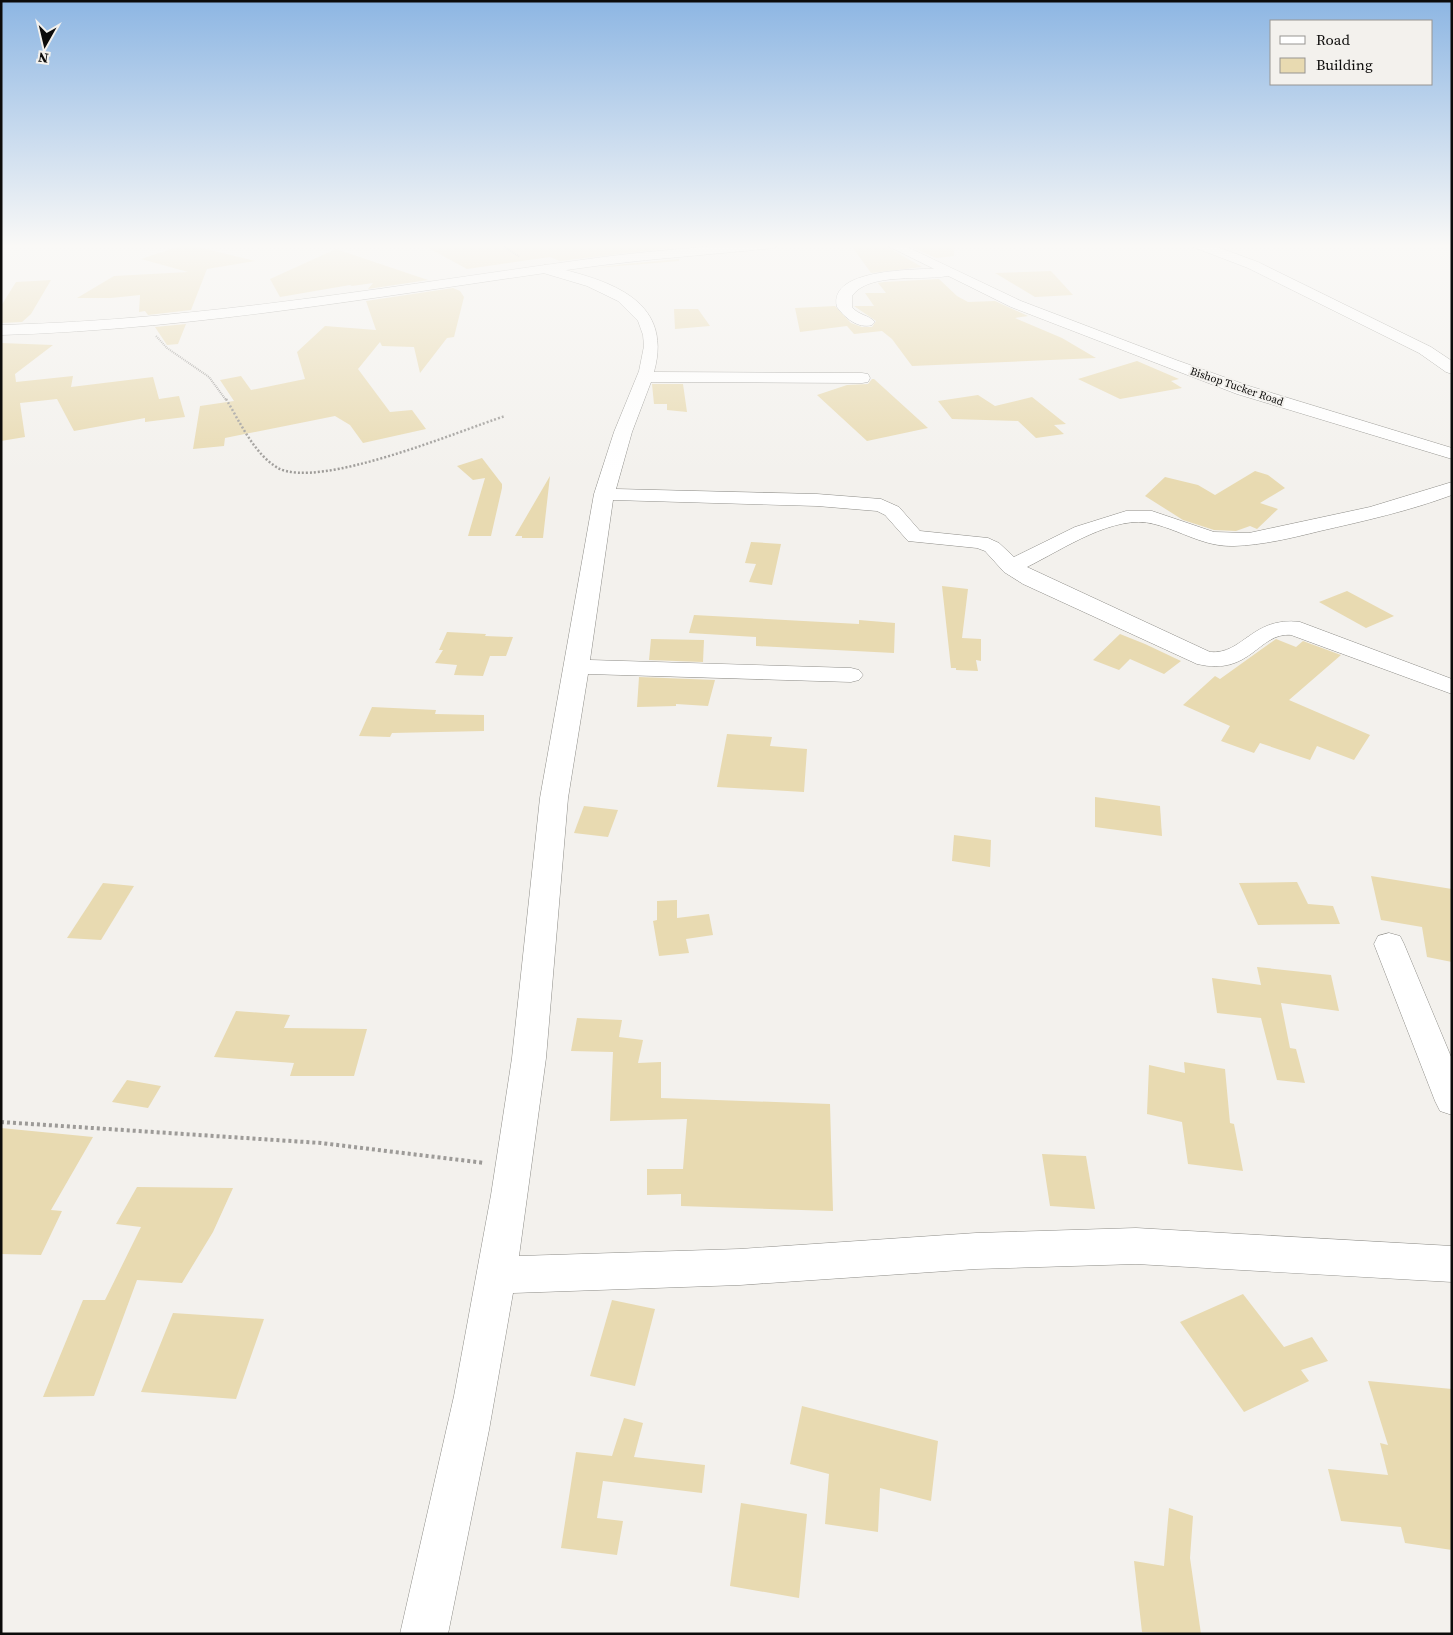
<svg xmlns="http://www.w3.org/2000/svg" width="1453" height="1635" font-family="'Source Serif 4',serif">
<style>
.building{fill:#e8dab1}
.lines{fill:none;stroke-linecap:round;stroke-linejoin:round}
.minor-casing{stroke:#8e8d88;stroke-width:1}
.secondary-casing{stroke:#8e8d88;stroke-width:1}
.path-far2{stroke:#9d9b98;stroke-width:2;stroke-dasharray:1 1;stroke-linecap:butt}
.path-far1{stroke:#9d9b98;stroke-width:2.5;stroke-dasharray:2 2;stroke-linecap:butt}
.path{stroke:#9d9b98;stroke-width:4;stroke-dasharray:3 3;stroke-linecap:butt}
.minor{fill:#fff;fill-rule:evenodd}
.secondary{fill:#fff;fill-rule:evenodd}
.labels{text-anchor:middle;stroke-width:4;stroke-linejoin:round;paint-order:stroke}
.far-street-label{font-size:11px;fill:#0c0b0a;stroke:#f3f1ed}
</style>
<rect width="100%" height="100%" fill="#f3f1ed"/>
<g class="building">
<polygon points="186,244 255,261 207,269 191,310 148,315 145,311 139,312 140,295 111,298 77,298 114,276 188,272 141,259"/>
<polygon points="421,244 678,244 679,247 560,261 550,257 467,269"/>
<polygon points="850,244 882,244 922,267 871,273"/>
<polygon points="905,244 954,244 954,256 936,258"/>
<polygon points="336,249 407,273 428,280 368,289 373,283 352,286 350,285 280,297 270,279"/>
<polygon points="679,259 679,261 594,268 625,264"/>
<polygon points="1051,271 1073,295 1035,297 995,273"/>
<polygon points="939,279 957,296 968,302 995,301 1028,316 1015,318 1062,338 1096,358 912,366 892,339 882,331 854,334 847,326 800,332 795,308 835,306 851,323 862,327 872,327 876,321 854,306 874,306 865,293 886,293 878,283 884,282"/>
<polygon points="51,280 31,314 22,322 1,323 1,306 16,282"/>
<polygon points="453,288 460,291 464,297 454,337 447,338 420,373 414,347 382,346 380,342 358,369 390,412 412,410 426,429 363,443 350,425 335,416 225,438 224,446 193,449 200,406 234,401 220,380 241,376 251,390 305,379 297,352 325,326 376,330 366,301"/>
<polygon points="674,309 698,309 710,326 675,329"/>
<polygon points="186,324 178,344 167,345 155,327"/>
<polygon points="1,343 53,345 15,374 16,382 73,376 71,387 153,377 159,399 179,396 185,417 145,422 145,418 74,431 57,399 20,403 25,437 1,441"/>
<polygon points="1137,361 1179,379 1171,381 1182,388 1120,399 1078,379"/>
<polygon points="872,379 874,379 928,428 867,441 817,395 847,385 868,384"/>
<polygon points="652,384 683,384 687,412 667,410 667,404 654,404"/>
<polygon points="978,395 995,406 1032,397 1066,424 1054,425 1064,434 1036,438 1018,421 952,419 938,401"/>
<polygon points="482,458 502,484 502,488 491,536 468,536 485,478 473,480 457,466"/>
<polygon points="1255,471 1268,475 1285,488 1260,503 1278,509 1257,529 1250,526 1236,531 1214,530 1183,520 1145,496 1165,477 1198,485 1215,495"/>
<polygon points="550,476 543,538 522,538 522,536 515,536"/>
<polygon points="751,542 781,544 772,585 749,582 756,564 745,563"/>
<polygon points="942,586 968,589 962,638 981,639 981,661 976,660 978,671 956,670 956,668 951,668"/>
<polygon points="1347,591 1394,616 1366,628 1319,602"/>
<polygon points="694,615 859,624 859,620 895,623 894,653 756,646 756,637 689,633"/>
<polygon points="447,632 486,634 485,636 513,637 506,656 490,656 483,676 454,675 457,665 435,663 443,650 439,650"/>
<polygon points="1120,634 1145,644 1181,661 1164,674 1130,659 1119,670 1093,660"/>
<polygon points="651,639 704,640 703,662 649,660"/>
<polygon points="1276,639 1296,647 1303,641 1341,655 1289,700 1370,735 1354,760 1317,746 1310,760 1260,743 1254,753 1221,741 1230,726 1183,705 1215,676 1220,679"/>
<polygon points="639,677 715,680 708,706 676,704 676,706 637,707"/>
<polygon points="372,707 436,710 435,714 484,715 484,731 392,733 390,737 359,736"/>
<polygon points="727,734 772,737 770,746 807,749 804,792 717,787"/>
<polygon points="1095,797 1160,806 1162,836 1095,827"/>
<polygon points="584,806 618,810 608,837 574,833"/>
<polygon points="954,835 991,840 990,867 952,861"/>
<polygon points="1371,876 1452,889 1452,962 1427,957 1422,927 1381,920"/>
<polygon points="1297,882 1308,904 1333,906 1340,924 1258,925 1239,883"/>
<polygon points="103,883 134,886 101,940 67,938"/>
<polygon points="677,900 677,918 709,914 713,935 686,939 689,953 659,956 653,921 657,920 657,901"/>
<polygon points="1257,967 1331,975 1339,1011 1281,1003 1290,1048 1296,1049 1305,1083 1277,1080 1261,1018 1217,1013 1212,978 1261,985"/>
<polygon points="236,1011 290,1015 284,1028 367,1029 354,1076 290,1076 294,1063 214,1057"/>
<polygon points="577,1018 622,1020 619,1037 643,1040 638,1063 661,1062 661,1098 830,1104 833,1211 681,1206 681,1194 647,1195 647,1169 683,1169 687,1119 610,1121 613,1052 571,1051"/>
<polygon points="1184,1062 1225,1069 1230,1123 1234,1124 1243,1171 1188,1164 1182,1122 1147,1114 1149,1065 1185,1073"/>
<polygon points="127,1080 161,1086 148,1108 112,1102"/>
<polygon points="1,1128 93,1137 51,1210 62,1211 41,1255 1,1254"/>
<polygon points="1042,1154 1086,1156 1095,1209 1050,1206"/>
<polygon points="137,1187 233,1188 213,1232 182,1283 137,1280 94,1396 43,1397 83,1300 105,1300 141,1227 116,1224"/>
<polygon points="1243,1294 1284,1347 1312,1337 1328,1361 1301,1370 1309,1381 1244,1412 1180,1322"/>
<polygon points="612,1300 655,1309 635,1386 590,1376"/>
<polygon points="173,1313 264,1319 236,1399 141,1392"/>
<polygon points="1368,1381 1452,1389 1452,1550 1405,1543 1401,1527 1341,1521 1328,1469 1388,1475 1380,1443 1388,1445"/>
<polygon points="802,1406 938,1441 931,1501 880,1488 878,1532 825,1524 829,1474 790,1464"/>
<polygon points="624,1418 643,1423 634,1457 705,1465 702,1493 603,1481 597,1518 623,1521 617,1555 561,1548 576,1452 612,1456"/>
<polygon points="741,1503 807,1514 799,1598 730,1586"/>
<polygon points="1169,1508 1193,1516 1190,1558 1201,1634 1142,1632 1134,1561 1164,1566"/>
</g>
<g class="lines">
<defs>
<g id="minor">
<polygon points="1191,244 1209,244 1258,262 1431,347 1452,361 1452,374 1446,372 1419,353 1248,268 1193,247"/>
<path d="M545,265C603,279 675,296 654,372L862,373L868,374L870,378L868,382L862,383L651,382L632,432L616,489L817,494L881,499L899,507L920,531L988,538L999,543L1014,557L1075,527L1126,511H1152L1214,532L1249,533L1370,507L1452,482V495C1409,511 1364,521 1320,531C1292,538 1263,545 1234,546C1204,547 1182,531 1154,524C1115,513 1062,550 1027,567L1210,652C1243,655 1252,616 1300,622L1452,679V694L1291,635C1258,632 1251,677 1197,664L1023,584L1004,572L985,551L977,548L908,541L885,515L877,511L817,506L613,500L590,660L851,668L859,670L863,675L859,680L851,682L588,674L568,798L546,1058L519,1256L740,1249L976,1233L1136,1228L1452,1246V1282L1136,1264L976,1269L740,1285L513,1293L489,1430L448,1634H400L454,1396L491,1195L512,1058L540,798L594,494L614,432L639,371L644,346L643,335L638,321L618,301L587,286L540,272L538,269Z"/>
<path d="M948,268L955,272L953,275C925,282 869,271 852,296V307C858,315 869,315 875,322L872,325C858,329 845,318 837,307C827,266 924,270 948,268Z"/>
<polygon points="1389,933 1400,936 1404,944 1452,1059 1452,1115 1440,1111 1435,1101 1374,944 1378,936"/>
</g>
<g id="secondary">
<path d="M738,244H781L774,248C717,254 660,258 603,265C403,292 203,329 1,335V325C203,320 403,284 603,257C648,251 693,248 738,244Z"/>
<polygon points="884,244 901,244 1021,301 1176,360 1249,386 1452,448 1452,459 1237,394 1164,366 1011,307"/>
</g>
</defs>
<use href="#minor" class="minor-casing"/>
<use href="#secondary" class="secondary-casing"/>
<g class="path-far2">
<polyline points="500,244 520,257"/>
<polyline points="156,336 167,348 209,377 226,400"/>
</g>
<path class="path-far1" d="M226,399C240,422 254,454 278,468C319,490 459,431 505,416"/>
<polyline class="path" points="1,1122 321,1143 485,1163"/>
<use href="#minor" class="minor"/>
<use href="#secondary" class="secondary"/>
</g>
<linearGradient id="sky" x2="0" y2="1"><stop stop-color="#8db6e3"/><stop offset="0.52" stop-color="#faf9f7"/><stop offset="1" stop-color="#faf9f7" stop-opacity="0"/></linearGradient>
<rect width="1453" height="473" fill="url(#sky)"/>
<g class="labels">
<g class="far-street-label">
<text transform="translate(1237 386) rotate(19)" y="4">Bishop Tucker Road</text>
</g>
</g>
<rect width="1453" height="1635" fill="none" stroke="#0c0b0a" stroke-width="5"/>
<rect x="1270" y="20" width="162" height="65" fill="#f3f1ed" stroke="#979592"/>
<rect x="1280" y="36" width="25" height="8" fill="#ffffff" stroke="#979592"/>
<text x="1316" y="45" font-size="15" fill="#0c0b0a">Road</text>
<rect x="1280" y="58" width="25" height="15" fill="#e8dab1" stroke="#979592"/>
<text x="1316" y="70" font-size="15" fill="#0c0b0a">Building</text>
<g transform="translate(45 45) rotate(188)" stroke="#f3f1ed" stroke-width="4" paint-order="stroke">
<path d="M0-4L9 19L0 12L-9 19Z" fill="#0c0b0a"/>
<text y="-8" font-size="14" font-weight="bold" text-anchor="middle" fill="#0c0b0a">N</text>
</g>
</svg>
